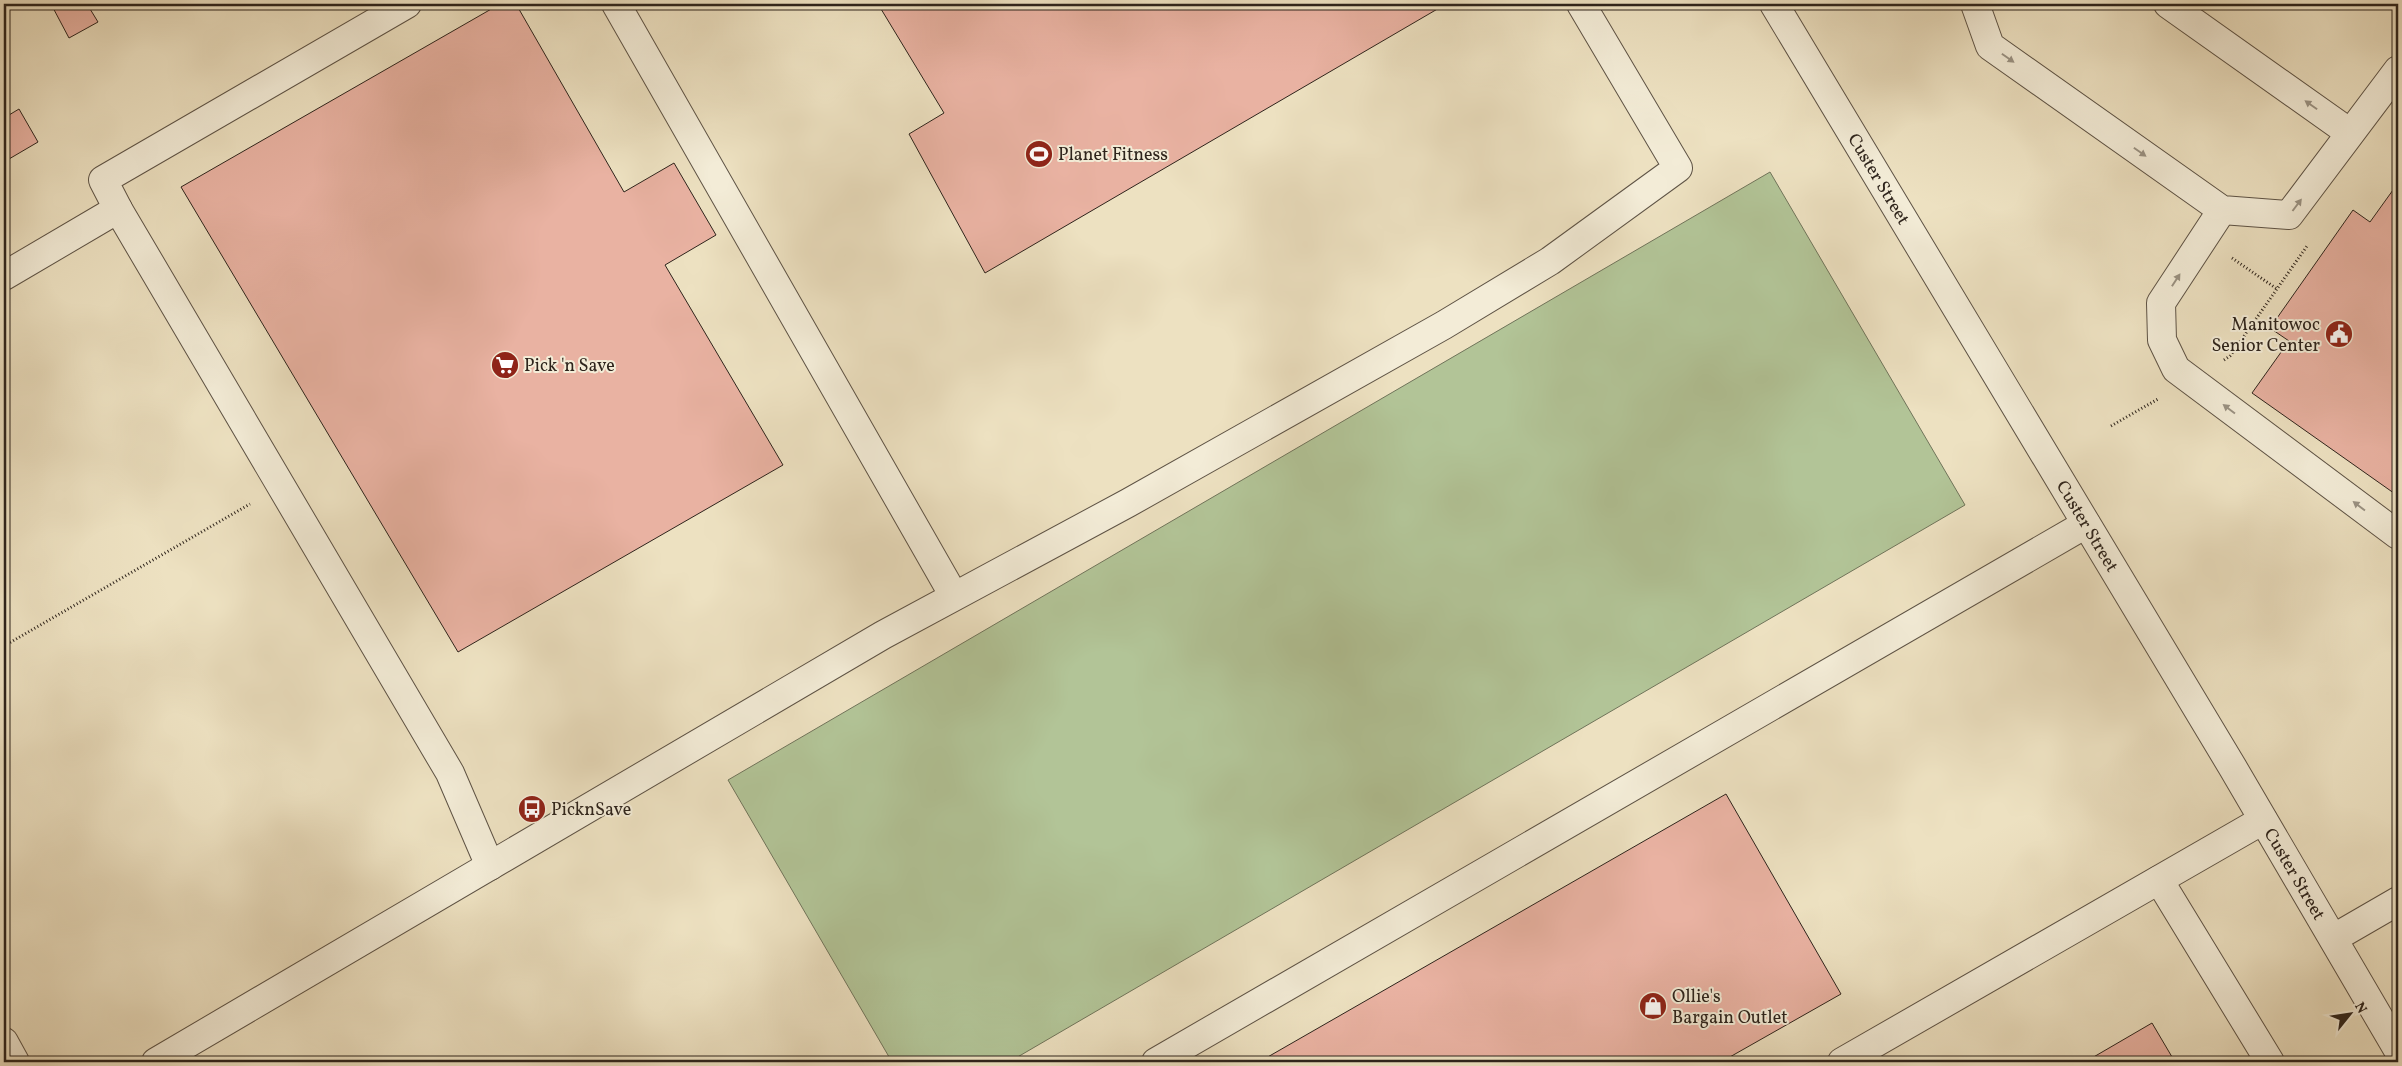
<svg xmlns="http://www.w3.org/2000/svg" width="2402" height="1066" font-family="Vollkorn,serif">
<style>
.green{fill:#b2c497;stroke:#70745a}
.building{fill:#e9b2a2;stroke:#2e241c}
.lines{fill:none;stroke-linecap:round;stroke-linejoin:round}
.minor-casing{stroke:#5e5345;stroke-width:30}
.path{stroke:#2e241c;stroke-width:3;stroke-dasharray:1 2.5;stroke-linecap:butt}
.minor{stroke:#f3ecd7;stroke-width:28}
.oneway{fill:#9a9283}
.labels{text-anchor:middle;stroke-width:4;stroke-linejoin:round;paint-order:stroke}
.poi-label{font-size:18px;fill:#2e241c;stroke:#f3ecd7;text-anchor:start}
.street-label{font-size:18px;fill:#2e241c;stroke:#f3ecd7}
</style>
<rect width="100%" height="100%" fill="#ede1c1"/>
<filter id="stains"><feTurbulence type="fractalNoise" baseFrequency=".004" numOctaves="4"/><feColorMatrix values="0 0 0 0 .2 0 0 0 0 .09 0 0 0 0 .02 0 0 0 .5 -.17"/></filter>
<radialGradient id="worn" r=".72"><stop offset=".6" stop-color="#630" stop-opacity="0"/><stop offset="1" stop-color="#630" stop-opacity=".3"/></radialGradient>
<polygon class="green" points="1770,172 1965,505 1009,1062 892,1062 728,780"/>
<g class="building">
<polygon points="51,4 87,4 98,22 69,38"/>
<polygon points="500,4 516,4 624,192 674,163 716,235 665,265 783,465 458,652 181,187"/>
<polygon points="878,4 1446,4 985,273 909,134 944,113"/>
<polygon points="19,109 38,142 9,159 4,150 4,118"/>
<polygon points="2398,183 2398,496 2252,393 2289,341 2270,328 2353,210 2370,222"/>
<polygon points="1726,794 1841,994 1721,1062 1259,1062"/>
<polygon points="2152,1023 2175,1062 2085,1062"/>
</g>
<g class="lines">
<defs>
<g id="minor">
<polyline points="616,4 954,596"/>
<path id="s1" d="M1774,4L2233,768L2398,1050"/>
<polyline points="1975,4 1990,46 2222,210 2289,215 2398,70"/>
<polyline points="2168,4 2350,133"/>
<polyline points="118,209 450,773 490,866"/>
<polyline points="2222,210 2161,303 2162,340 2176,369 2398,535"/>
<polyline points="4,276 118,209 103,180 407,4"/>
<polyline points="2159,880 2270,1062"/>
<polyline points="2334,938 2398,901"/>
<polyline points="4,1042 15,1062"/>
<polyline points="156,1062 883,635 1128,503 1444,325 1550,261 1678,168 1581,4"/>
<polyline points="1156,1062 2086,524"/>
<polyline points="1842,1062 2263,820"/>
</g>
</defs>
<use href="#minor" class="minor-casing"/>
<g class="path">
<polyline points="2232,258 2277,289"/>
<polyline points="2224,360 2230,356 2307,246"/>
<polyline points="2111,426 2158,399"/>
<polyline points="4,646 250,504"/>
<polyline points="513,1062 517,1060"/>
</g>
<use href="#minor" class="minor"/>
</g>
<defs><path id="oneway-solid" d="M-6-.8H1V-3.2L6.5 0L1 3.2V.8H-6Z" transform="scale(1.25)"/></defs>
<g class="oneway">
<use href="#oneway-solid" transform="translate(2008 58) rotate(35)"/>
<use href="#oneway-solid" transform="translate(2311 105) rotate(-145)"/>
<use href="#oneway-solid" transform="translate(2140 152) rotate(35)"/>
<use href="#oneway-solid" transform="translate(2297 205) rotate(-53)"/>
<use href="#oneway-solid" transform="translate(2176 280) rotate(-57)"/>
<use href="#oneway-solid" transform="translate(2229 409) rotate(-143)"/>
<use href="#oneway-solid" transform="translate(2359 506) rotate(-143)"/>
</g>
<defs>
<symbol id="stadium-disc" viewBox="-11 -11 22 22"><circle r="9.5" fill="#8f2418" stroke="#f3ecd7"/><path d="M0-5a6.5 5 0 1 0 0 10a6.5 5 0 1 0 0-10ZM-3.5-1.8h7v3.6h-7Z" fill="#fff"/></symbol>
<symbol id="civic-disc" viewBox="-11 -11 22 22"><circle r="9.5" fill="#8f2418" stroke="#f3ecd7"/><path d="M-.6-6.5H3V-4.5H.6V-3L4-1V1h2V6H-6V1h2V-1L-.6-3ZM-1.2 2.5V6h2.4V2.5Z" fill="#fff"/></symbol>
<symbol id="supermarket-disc" viewBox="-11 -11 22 22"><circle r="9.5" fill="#8f2418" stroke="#f3ecd7"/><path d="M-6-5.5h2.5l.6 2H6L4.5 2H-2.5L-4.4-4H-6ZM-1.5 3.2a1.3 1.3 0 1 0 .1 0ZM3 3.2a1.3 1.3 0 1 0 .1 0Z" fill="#fff"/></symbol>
<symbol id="bus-disc" viewBox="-11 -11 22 22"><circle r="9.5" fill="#8f2418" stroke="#f3ecd7"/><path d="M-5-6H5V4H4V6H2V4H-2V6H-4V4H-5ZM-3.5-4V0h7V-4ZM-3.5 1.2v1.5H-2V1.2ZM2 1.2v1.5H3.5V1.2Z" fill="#fff"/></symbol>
<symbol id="shop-disc" viewBox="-11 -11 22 22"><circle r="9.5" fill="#8f2418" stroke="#f3ecd7"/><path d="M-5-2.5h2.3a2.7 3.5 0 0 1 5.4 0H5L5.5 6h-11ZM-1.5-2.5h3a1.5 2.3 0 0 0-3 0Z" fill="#fff"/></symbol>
</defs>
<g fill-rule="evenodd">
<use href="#stadium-disc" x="1023" y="138" width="32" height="32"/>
<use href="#civic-disc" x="2323" y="318" width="32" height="32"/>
<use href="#supermarket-disc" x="489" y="349" width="32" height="32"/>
<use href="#bus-disc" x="516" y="793" width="32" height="32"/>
<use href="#shop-disc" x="1637" y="990" width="32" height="32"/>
</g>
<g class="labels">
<g class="poi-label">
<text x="1058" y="160">Planet Fitness</text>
<text x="2320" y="330" text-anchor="end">Manitowoc<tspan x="2320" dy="21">Senior Center</tspan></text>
<text x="524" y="371">Pick 'n Save</text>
<text x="551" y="815">PicknSave</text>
<text x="1672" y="1002">Ollie's<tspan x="1672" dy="21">Bargain Outlet</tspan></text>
</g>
<g class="street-label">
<text dy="6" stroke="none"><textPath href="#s1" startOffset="204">Custer Street</textPath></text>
<text dy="6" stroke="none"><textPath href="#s1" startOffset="609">Custer Street</textPath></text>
<text dy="6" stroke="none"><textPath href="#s1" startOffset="1014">Custer Street</textPath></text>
</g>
</g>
<rect width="2402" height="1066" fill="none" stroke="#ede1c1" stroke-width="20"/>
<rect x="5" y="5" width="2392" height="1056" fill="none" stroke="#2e241c" stroke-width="2.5"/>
<rect x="10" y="10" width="2382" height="1046" fill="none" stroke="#2e241c"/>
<g transform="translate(2350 1014) rotate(60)" stroke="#f3ecd7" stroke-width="4" paint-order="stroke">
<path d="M0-4L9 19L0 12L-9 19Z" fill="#2e241c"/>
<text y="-8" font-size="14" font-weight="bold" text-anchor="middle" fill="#2e241c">N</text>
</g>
<rect width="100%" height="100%" filter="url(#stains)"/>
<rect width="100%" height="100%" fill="url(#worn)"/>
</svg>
